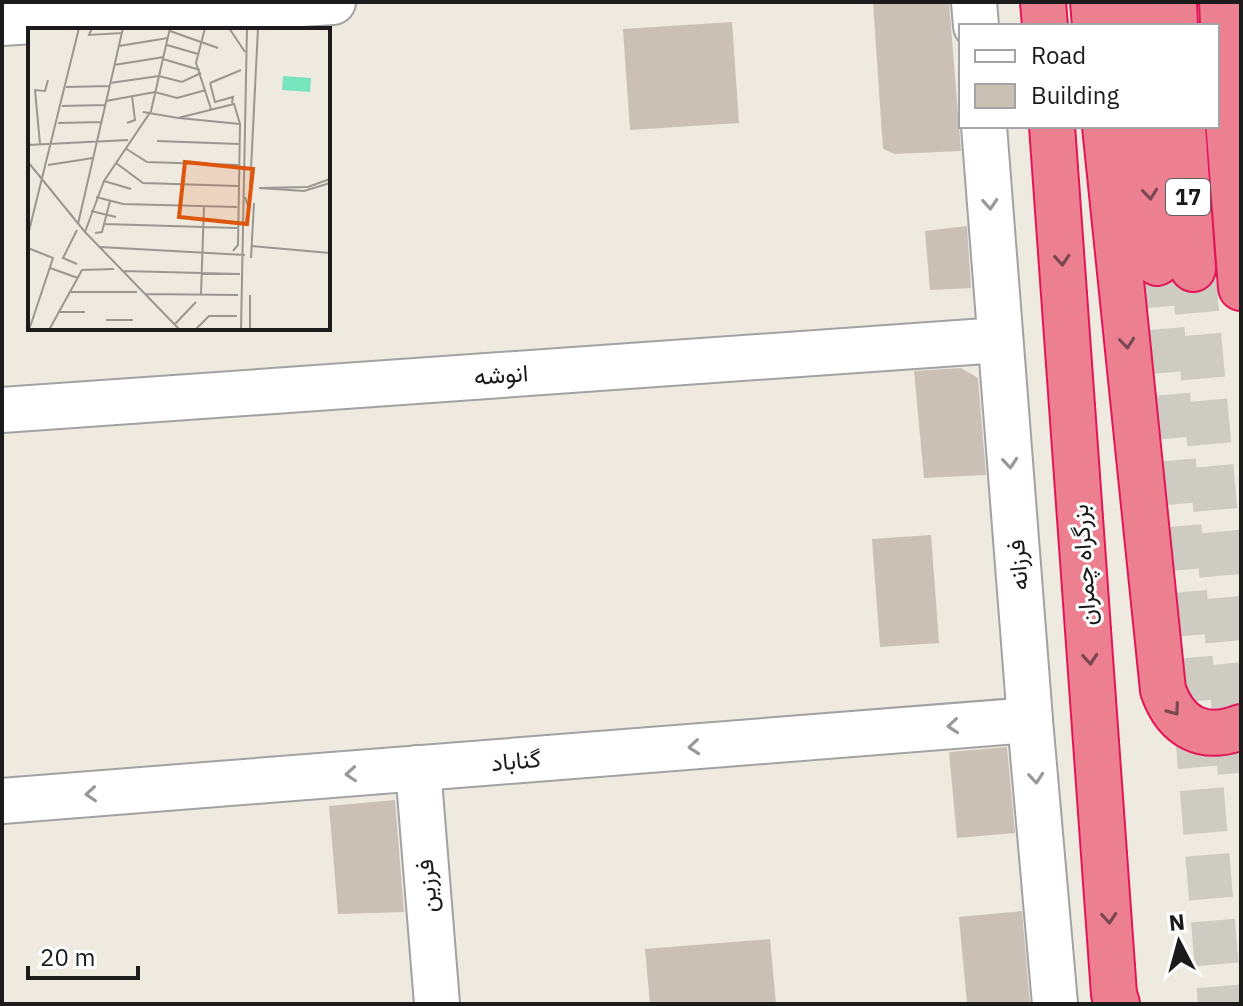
<svg xmlns="http://www.w3.org/2000/svg" width="1243" height="1006" font-family="'IBM Plex Sans',Vazirmatn,sans-serif">
<style>
.building{fill:#cac0b6}
.lines{fill:none;stroke-linecap:round;stroke-linejoin:round}
.highway-tunnel{stroke:#cecbc2;stroke-width:44;stroke-dasharray:44 22;stroke-linecap:butt}
.street-casing{stroke:#a2a2a2;stroke-width:48}
.highway-casing{stroke:#e21656;stroke-width:48}
.street{stroke:#fff;stroke-width:44}
.highway{stroke:#ec8091;stroke-width:44}
.oneway{stroke:#794850}
.oneway2{stroke:#989898}
.labels{text-anchor:middle;stroke-width:6;stroke-linejoin:round;paint-order:stroke}
.shield{fill:#fff;stroke:#5f5f5f;stroke-width:2}
.shield-label{font-size:22px;font-weight:bold;fill:#1b1b1b}
.street-label{font-size:24px;fill:#1b1b1b;stroke:#fff}
.inset-road{fill:none;stroke:#9a9791;stroke-width:2}
.view{fill:#de560d;fill-opacity:0.15;stroke:#de560d;stroke-width:4}
.inset-edge{fill:none;stroke:#1b1b1b;stroke-width:4}
</style>
<rect width="100%" height="100%" fill="#eeeae0"/>
<g class="building">
<polygon points="873,2 949,2 961,151 895,154 883,149"/>
<polygon points="732,22 739,123 630,130 623,29"/>
<polygon points="967,226 971,288 930,290 925,231"/>
<polygon points="961,368 978,378 986,475 924,478 914,371"/>
<polygon points="931,535 939,643 880,647 872,539"/>
<polygon points="1007,747 1015,833 957,838 949,752"/>
<polygon points="395,800 404,912 338,914 329,806"/>
<polygon points="1022,911 1030,1004 967,1004 959,917"/>
<polygon points="770,939 776,1004 650,1004 645,949"/>
</g>
<g class="lines">
<g class="highway-tunnel">
<polyline points="1157,263 1220,1004"/>
<polyline points="1193,269 1241,786"/>
</g>
<defs>
<g id="street">
<polyline points="974,2 976,26"/>
<polyline points="2,23 333,2"/>
<polyline points="984,126 1030,720 1055,1004"/>
<polyline points="2,410 1000,340"/>
<polyline points="418,768 437,1004"/>
<polyline points="2,801 1030,720"/>
</g>
<g id="highway">
<polyline points="1043,2 1045,26"/>
<polyline points="1093,2 1095,26"/>
<polyline points="1131,2 1133,26"/>
<polyline points="1174,2 1175,26"/>
<polyline points="1222,2 1227,107 1241,288"/>
<polyline points="1052,126 1114,994 1117,1004"/>
<path d="M1105,126L1163,690C1176,727 1203,742 1241,727"/>
<polyline points="1143,126 1157,263"/>
<polyline points="1183,126 1193,269"/>
</g>
</defs>
<use href="#street" class="street-casing"/>
<use href="#highway" class="highway-casing"/>
<use href="#street" class="street"/>
<use href="#highway" class="highway"/>
</g>
<defs><path id="oneway-chevron" d="M-2-3.5L2.5 0L-2 3.5" fill="none" stroke-width="1.6" stroke-linecap="round" stroke-linejoin="round" transform="scale(2)"/></defs>
<g class="oneway">
<use href="#oneway-chevron" transform="translate(1150 194) rotate(84)"/>
<use href="#oneway-chevron" transform="translate(1062 260) rotate(86)"/>
<use href="#oneway-chevron" transform="translate(1127 343) rotate(84)"/>
<use href="#oneway-chevron" transform="translate(1090 659) rotate(86)"/>
<use href="#oneway-chevron" transform="translate(1174 710) rotate(54)"/>
<use href="#oneway-chevron" transform="translate(1109 918) rotate(86)"/>
</g>
<g class="oneway2">
<use href="#oneway-chevron" transform="translate(990 204) rotate(86)"/>
<use href="#oneway-chevron" transform="translate(1010 463) rotate(85)"/>
<use href="#oneway-chevron" transform="translate(953 726) rotate(175)"/>
<use href="#oneway-chevron" transform="translate(694 747) rotate(175)"/>
<use href="#oneway-chevron" transform="translate(351 774) rotate(176)"/>
<use href="#oneway-chevron" transform="translate(1036 778) rotate(85)"/>
<use href="#oneway-chevron" transform="translate(91 794) rotate(176)"/>
</g>
<g class="labels">
<rect class="shield" x="1166" y="179" width="44" height="36" rx="6"/>
<g class="shield-label">
<text x="1188" y="205">17</text>
</g>
<g class="street-label">
<text transform="translate(501 375) rotate(-4)" y="8">انوشه</text>
<text transform="translate(1018 565) rotate(-95)" y="8">فرزانه</text>
<text transform="translate(1084 565) rotate(-94)" y="8">بزرگراه چمران</text>
<text transform="translate(516 761) rotate(-5)" y="8">گناباد</text>
<text transform="translate(427 886) rotate(-95)" y="8">فرزین</text>
</g>
</g>
<g transform="translate(28 28)">
<rect width="302" height="302" fill="#eeeae0"/>
<path d="M255,48L283,50L282,64L254,62Z" fill="#76e4bd"/>
<path class="inset-road" d="M64,0L61,7L94,5M177,0L168,35L183,81M201,0L217,24M142,3L190,20M139,17L170,26M91,18L140,10M0,19V52M135,31L172,42M86,37L136,29M82,55L131,48L154,54L173,45M182,55L187,74L205,69L204,75M182,55L213,42M38,59L81,58M78,73L127,64L149,70L178,62M34,78L77,77M115,84L150,90L206,76L212,96L210,217L205,223M151,90L212,96M30,95L73,94M99,95L107,92L104,68M129,113L211,116M12,116L7,62L17,63L20,52M0,117L100,112M97,120L119,134L210,137M0,134L57,204L152,302M88,135L115,155L210,158M20,137L65,130M302,151L280,159L231,160L276,163L302,155M76,153L103,161M68,169L95,176L209,179M217,169L221,181L230,0M63,183L88,189M50,196L95,0M76,196L209,200M57,204L76,153L123,83L142,0M67,205L74,204L82,173M0,207L51,0M224,218L302,225M72,219L217,227M0,220L25,230L1,302M223,230L226,175M49,236L35,230L49,202M22,240L50,250M95,243L212,246M42,264H109M117,266L210,267M173,266L176,178M31,284H57M78,292H105M147,296L168,274M21,302L54,242L86,241M167,302L181,288H209M213,302L219,0M222,302V267"/>
<path class="view" d="M157,134L225,141L219,196L151,189Z"/>
<rect width="302" height="302" class="inset-edge"/>
</g>
<rect width="1243" height="1006" fill="none" stroke="#1b1b1b" stroke-width="8"/>
<rect x="959" y="24" width="260" height="104" fill="#ffffff" stroke="#a4a4a4" stroke-width="2"/>
<rect x="975" y="50" width="40" height="12" fill="#ffffff" stroke="#a4a4a4" stroke-width="2"/>
<text x="1031" y="64" font-size="24" fill="#1b1b1b">Road</text>
<rect x="975" y="84" width="40" height="24" fill="#cac0b6" stroke="#a4a4a4" stroke-width="2"/>
<text x="1031" y="104" font-size="24" fill="#1b1b1b">Building</text>
<g transform="translate(1179 942) rotate(354)" stroke="#ffffff" stroke-width="6" paint-order="stroke">
<path d="M0-6L14 30L0 20L-14 30Z" fill="#1b1b1b"/>
<text y="-12" font-size="22" font-weight="bold" text-anchor="middle" fill="#1b1b1b">N</text>
</g>
<path d="M28 966v12h110v-12" fill="none" stroke="#1b1b1b" stroke-width="4"/>
<text x="40" y="966" font-size="24" fill="#1b1b1b" stroke="#ffffff" stroke-width="6" paint-order="stroke">20 m</text>
</svg>
